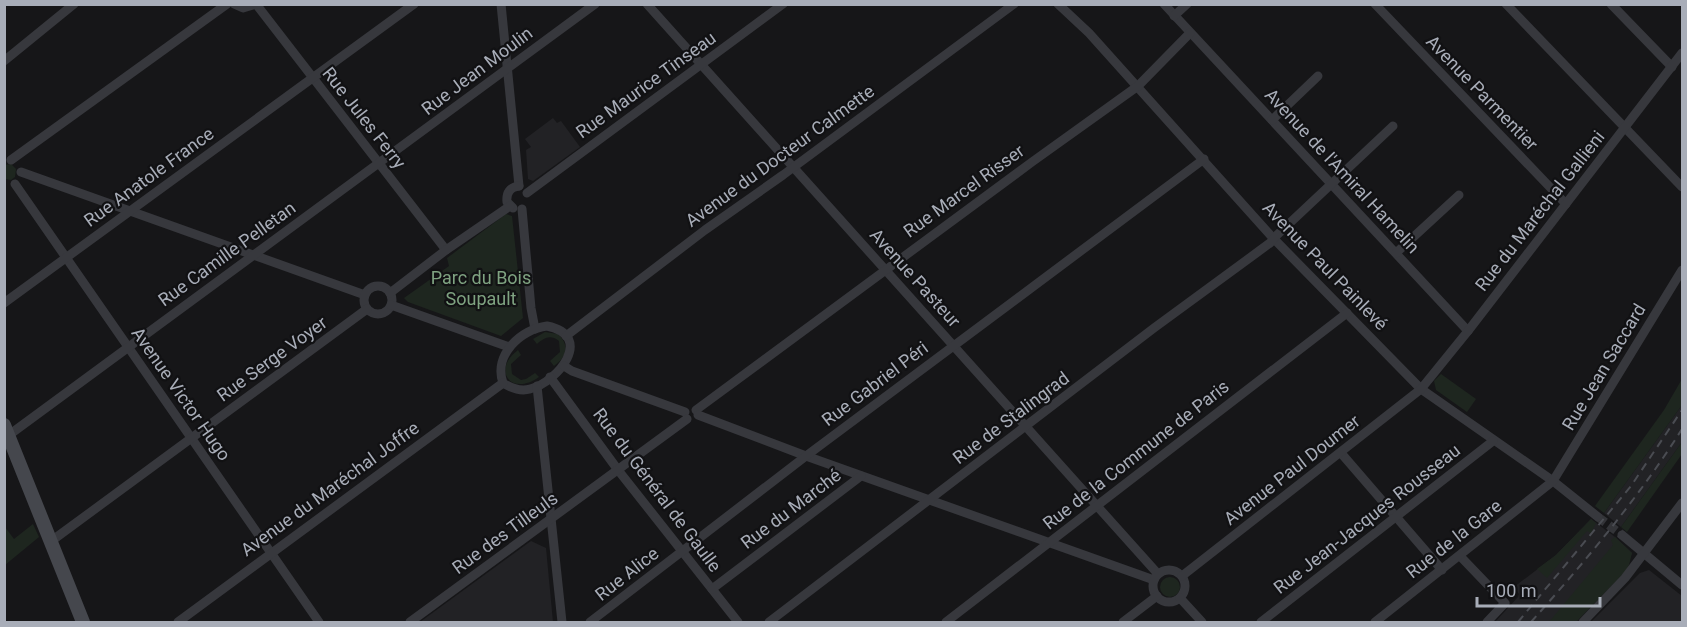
<svg xmlns="http://www.w3.org/2000/svg" width="1687" height="627" font-family="Roboto,sans-serif">
<style>
.built{fill:#222225}
.green{fill:#1e261f}
.lines{fill:none;stroke-linecap:round;stroke-linejoin:round}
.minor-tunnel{stroke:#333438;stroke-width:9;stroke-dasharray:9 4.5;stroke-linecap:butt}
.minor{stroke:#37383d;stroke-width:9}
.secondary{stroke:#45474d;stroke-width:14}
.rail{stroke:#4a4c52;stroke-width:2;stroke-dasharray:8 6;stroke-linecap:butt}
.labels{text-anchor:middle;stroke-width:4.5;stroke-linejoin:round;paint-order:stroke}
.street-label{font-size:18px;fill:#a8adb8;stroke:#111113}
.park-label{font-size:18px;fill:#7fa381;stroke:#111113}
</style>
<rect width="100%" height="100%" fill="#161618"/>
<g class="built">
<polygon points="553,118 557,123 561,121 580,147 533,181 528,179 526,150 531,147 525,139"/>
<polygon points="1682,405 1682,442 1621,527 1604,513"/>
<polygon points="1591,519 1615,537 1632,553 1625,572 1576,622 1495,622 1518,597 1519,594 1514,587 1556,555"/>
<polygon points="531,541 546,548 553,622 420,622"/>
<polygon points="1649,570 1682,596 1682,622 1591,622 1640,573"/>
</g>
<g class="green">
<polygon points="11,164 16,169 15,177 11,180 5,179 4,165"/>
<polygon points="506,214 512,216 523,318 501,336 408,302 404,298 449,266 447,258"/>
<path d="M545,332L558,334C570,345 567,357 554,366L550,361L560,352L559,341C550,334 544,338 537,344L533,339Z"/>
<path d="M518,350L521,355L511,364L512,374L521,380L526,379L535,373L539,377C511,397 491,370 518,350Z"/>
<polygon points="1441,374 1476,399 1467,412 1436,390 1434,381"/>
<polygon points="1682,379 1682,405 1604,513 1595,506 1664,410"/>
<polygon points="1682,442 1682,454 1627,532 1621,527"/>
<polygon points="1591,519 1596,523 1591,533 1587,531 1547,578 1537,569 1556,555"/>
<polygon points="33,524 39,537 5,565 5,527 14,539"/>
<polygon points="1615,537 1632,553 1629,565 1625,572 1576,622 1549,622 1613,545 1611,540"/>
<circle cx="1170" cy="587" r="10"/>
</g>
<g class="lines">
<polyline class="minor-tunnel" points="1598,517 1622,535"/>
<g class="minor">
<polyline points="234,4 243,8 256,4"/>
<polyline points="256,4 446,250"/>
<polyline points="501,4 519,186"/>
<polyline points="647,4 1158,574"/>
<polyline points="1058,4 1089,33 1273,238 1421,389 1553,481 1598,517"/>
<polyline points="1164,4 1468,331"/>
<polyline points="1375,4 1566,204"/>
<polyline points="1506,4 1682,187"/>
<polyline points="1611,4 1672,67"/>
<polyline points="1174,16 1187,4"/>
<polyline points="4,61 74,4"/>
<polyline points="1272,120 1318,76"/>
<polyline points="11,160 227,4"/>
<polyline points="21,172 365,295"/>
<polyline points="15,184 319,622"/>
<polyline points="527,193 783,4"/>
<path d="M513,208L507,202C506,193 510,187 519,186"/>
<polyline points="522,209 531,308 535,329"/>
<polyline points="1396,253 1459,195"/>
<circle cx="378" cy="300" r="14"/>
<polyline points="390,293 446,250 510,206"/>
<polyline points="4,303 414,4"/>
<polyline points="391,305 509,347"/>
<path d="M547,326C595,336 558,382 530,389C520,392 511,388 503,383C493,355 521,329 547,326Z"/>
<polyline points="566,336 705,230 783,175 1014,4"/>
<polyline points="564,366 572,371 685,412"/>
<polyline points="550,377 618,470 738,622"/>
<polyline points="537,386 562,622"/>
<polyline points="696,410 1032,162 1138,86 1190,33"/>
<polyline points="698,415 806,456 1154,580"/>
<polyline points="9,435 595,4"/>
<polyline points="1341,453 1442,570"/>
<polyline points="1622,535 1682,585"/>
<polyline points="50,542 367,309"/>
<polyline points="1460,556 1505,603 1487,622"/>
<circle cx="1169" cy="586" r="16"/>
<polyline points="1182,576 1421,389 1468,331 1682,53"/>
<polyline points="712,589 861,476"/>
<polyline points="1180,598 1202,622"/>
<polyline points="178,622 503,383"/>
<polyline points="410,622 687,419"/>
<polyline points="590,622 806,456 1204,159"/>
<polyline points="769,622 1154,328 1270,243 1277,235 1393,126"/>
<polyline points="946,622 1347,313"/>
<polyline points="1123,622 1157,596"/>
<polyline points="1261,622 1493,441"/>
<polyline points="1375,622 1553,481 1682,270"/>
<polyline points="1583,622 1625,578 1682,503"/>
</g>
<polyline class="secondary" points="4,425 83,622"/>
<g class="rail">
<polyline points="1518,622 1631,486 1682,410"/>
<path d="M1531,622C1584,563 1640,496 1682,429"/>
</g>
</g>
<g class="labels">
<g class="street-label">
<text transform="translate(477 71) rotate(-37)" y="6">Rue Jean Moulin</text>
<text transform="translate(646 85) rotate(-36)" y="6">Rue Maurice Tinseau</text>
<text transform="translate(1482 93) rotate(46)" y="6">Avenue Parmentier</text>
<text transform="translate(364 118) rotate(52)" y="6">Rue Jules Ferry</text>
<text transform="translate(780 156) rotate(-36)" y="6">Avenue du Docteur Calmette</text>
<text transform="translate(1342 171) rotate(47)" y="6">Avenue de l'Amiral Hamelin</text>
<text transform="translate(149 177) rotate(-36)" y="6">Rue Anatole France</text>
<text transform="translate(964 191) rotate(-36)" y="6">Rue Marcel Risser</text>
<text transform="translate(1540 211) rotate(-52)" y="6">Rue du Maréchal Gallieni</text>
<text transform="translate(227 254) rotate(-36)" y="6">Rue Camille Pelletan</text>
<text transform="translate(1325 266) rotate(46)" y="6">Avenue Paul Painlevé</text>
<text transform="translate(915 278) rotate(48)" y="6">Avenue Pasteur</text>
<text transform="translate(272 359) rotate(-36)" y="6">Rue Serge Voyer</text>
<text transform="translate(1604 367) rotate(-59)" y="6">Rue Jean Saccard</text>
<text transform="translate(875 384) rotate(-37)" y="6">Rue Gabriel Péri</text>
<text transform="translate(181 394) rotate(55)" y="6">Avenue Victor Hugo</text>
<text transform="translate(1011 418) rotate(-37)" y="6">Rue de Stalingrad</text>
<text transform="translate(1136 455) rotate(-38)" y="6">Rue de la Commune de Paris</text>
<text transform="translate(1292 470) rotate(-38)" y="6">Avenue Paul Doumer</text>
<text transform="translate(330 489) rotate(-36)" y="6">Avenue du Maréchal Joffre</text>
<text transform="translate(657 490) rotate(53)" y="6">Rue du Général de Gaulle</text>
<text transform="translate(791 509) rotate(-37)" y="6">Rue du Marché</text>
<text transform="translate(1367 519) rotate(-38)" y="6">Rue Jean-Jacques Rousseau</text>
<text transform="translate(505 533) rotate(-36)" y="6">Rue des Tilleuls</text>
<text transform="translate(1454 539) rotate(-38)" y="6">Rue de la Gare</text>
<text transform="translate(627 574) rotate(-38)" y="6">Rue Alice</text>
</g>
<g class="park-label">
<text x="481" y="284">Parc du Bois<tspan x="481" dy="21">Soupault</tspan></text>
</g>
</g>
<rect width="1687" height="627" fill="none" stroke="#a8adb8" stroke-width="12"/>
<path d="M1477 597v9h123v-9" fill="none" stroke="#a8adb8" stroke-width="3"/>
<text x="1486" y="597" font-size="18" fill="#a8adb8" stroke="#111113" stroke-width="4.5" paint-order="stroke">100 m</text>
</svg>
